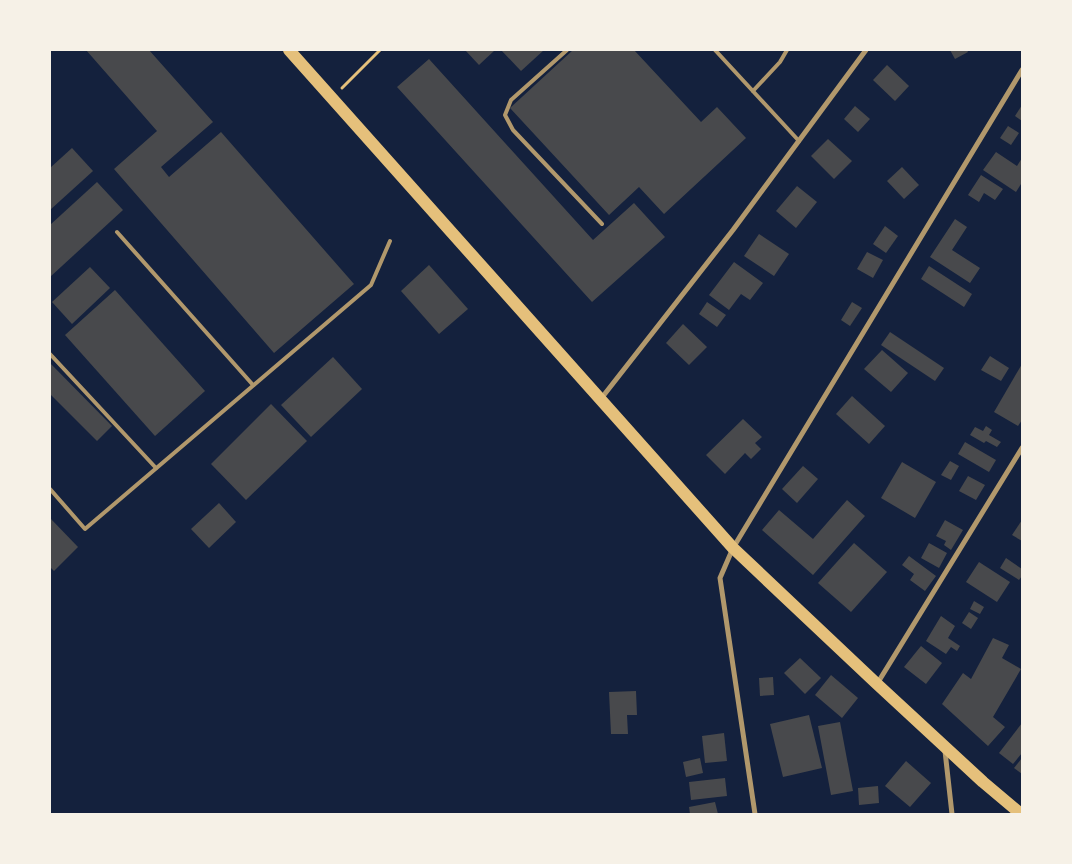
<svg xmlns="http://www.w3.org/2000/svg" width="1072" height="864" font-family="Arial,sans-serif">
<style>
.building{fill:#48494c}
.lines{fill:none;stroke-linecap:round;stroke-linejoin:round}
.path{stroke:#e5c07b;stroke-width:3}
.service{stroke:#b1986c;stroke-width:4}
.minor{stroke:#b1986c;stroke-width:5}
.primary{stroke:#e5c07b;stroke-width:12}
</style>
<rect width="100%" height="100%" fill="#14213d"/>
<g class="building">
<polygon points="86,50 149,50 213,122 161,167 169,177 221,132 354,284 274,353 114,169 157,131"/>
<polygon points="465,50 495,50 479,65"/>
<polygon points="501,50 544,50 521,71"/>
<polygon points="573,50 634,50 701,122 717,107 746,138 664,214 639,187 609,215 510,108"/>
<polygon points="950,50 967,50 968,52 955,59"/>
<polygon points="429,59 593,240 634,203 665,237 592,302 397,87"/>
<polygon points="887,65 909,86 895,101 873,80"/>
<polygon points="1022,105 1022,121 1015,116"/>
<polygon points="855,106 870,119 858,132 844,119"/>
<polygon points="1008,126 1019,133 1011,145 1000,138"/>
<polygon points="828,139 852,161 834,179 811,156"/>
<polygon points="72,148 93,171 50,210 50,168"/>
<polygon points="996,152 1017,166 1022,158 1022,185 1021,184 1016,192 983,170"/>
<polygon points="902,167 919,185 904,199 887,181"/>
<polygon points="981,175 1003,189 995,200 984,193 979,202 968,195"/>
<polygon points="97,182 123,210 50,277 50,225"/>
<polygon points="797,186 817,202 796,228 776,211"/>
<polygon points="955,219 967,227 952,250 980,268 970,283 930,257"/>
<polygon points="885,226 898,236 886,253 873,244"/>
<polygon points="759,234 789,254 774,276 744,256"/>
<polygon points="867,252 883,260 873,278 857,269"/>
<polygon points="734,262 763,283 750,300 741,294 729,310 709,295"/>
<polygon points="429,265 468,309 439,334 401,291"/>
<polygon points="929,266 972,294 964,307 921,279"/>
<polygon points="90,267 110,288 72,324 52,302"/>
<polygon points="115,290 205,391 155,436 65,335"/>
<polygon points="707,302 726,315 717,327 699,314"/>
<polygon points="852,302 862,308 850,326 841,320"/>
<polygon points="683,324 707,347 689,365 666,343"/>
<polygon points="890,332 944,368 935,381 881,345"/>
<polygon points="882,350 908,373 891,392 864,369"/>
<polygon points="990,356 1009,368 1001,381 981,370"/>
<polygon points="333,357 362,389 311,437 281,405"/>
<polygon points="50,363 112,426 97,441 50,394"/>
<polygon points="1022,364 1022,420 1018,426 994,412"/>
<polygon points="852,396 885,426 869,444 836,414"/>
<polygon points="271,404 307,441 246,500 211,464"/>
<polygon points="743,419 762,437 755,443 761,449 751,459 745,453 725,474 706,455"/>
<polygon points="986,426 992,430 989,435 1001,442 997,447 986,441 984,443 970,435 975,427 983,431"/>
<polygon points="965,442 996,460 989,472 958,454"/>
<polygon points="950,461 959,466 951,480 941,475"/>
<polygon points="902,462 936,482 915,518 881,498"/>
<polygon points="803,466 818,479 797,503 782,489"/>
<polygon points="968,476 985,485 976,500 959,491"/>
<polygon points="847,500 865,516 813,575 762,530 779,510 813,539"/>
<polygon points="219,503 236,522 209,548 191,529"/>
<polygon points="50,518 78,547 54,571 50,567"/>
<polygon points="945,520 963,530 951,550 944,545 946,541 936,536"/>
<polygon points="1022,520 1022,541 1012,535"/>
<polygon points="854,543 887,572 851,612 818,583"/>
<polygon points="929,543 947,553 939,568 921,558"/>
<polygon points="909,556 936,576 925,591 910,580 914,574 902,565"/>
<polygon points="1006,558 1022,569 1022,576 1019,580 1000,568"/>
<polygon points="979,562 1010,582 997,602 966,582"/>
<polygon points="974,601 984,607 980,614 970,609"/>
<polygon points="969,612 978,618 971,629 962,623"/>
<polygon points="941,616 955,626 948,638 960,646 957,651 951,647 946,654 926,641"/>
<polygon points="993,638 1009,645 1002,658 1021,669 993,717 1005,727 988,746 942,704 963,673 971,679"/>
<polygon points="921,646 942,663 926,684 904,667"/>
<polygon points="800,658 821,678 805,694 784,673"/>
<polygon points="831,675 858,698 842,718 815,695"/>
<polygon points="773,677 774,695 760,696 759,678"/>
<polygon points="636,691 637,715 627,715 628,734 611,734 609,692"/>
<polygon points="809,715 822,768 783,777 770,724"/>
<polygon points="840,722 853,791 831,795 818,726"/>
<polygon points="1022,723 1022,753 1013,764 999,753"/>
<polygon points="724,733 727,761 705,763 702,736"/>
<polygon points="700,758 703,773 686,777 683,762"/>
<polygon points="1022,758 1022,774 1014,768"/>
<polygon points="906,761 931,783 910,807 885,786"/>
<polygon points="725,778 727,796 691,800 689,782"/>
<polygon points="878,786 879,803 859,805 858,788"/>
<polygon points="715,802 718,814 690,814 689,807"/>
</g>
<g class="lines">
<polyline class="path" points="342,88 380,50"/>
<g class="service">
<polyline points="567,50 511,100 505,115 513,130 602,224"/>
<polyline points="715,50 799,141"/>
<polyline points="753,91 780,62 787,50"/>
<polyline points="117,232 253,385"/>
<polyline points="50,354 156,468"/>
<polyline points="50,489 85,529 371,285 390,241"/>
</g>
<g class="minor">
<polyline points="600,400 733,230 866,50"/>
<polyline points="877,684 1022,448"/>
<polyline points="945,751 952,814"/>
<polyline points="755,814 720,578 733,548 1022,70"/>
</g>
<polyline class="primary" points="289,50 733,548 877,684 983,782 1021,814"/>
</g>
<rect width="1072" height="864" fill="none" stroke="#f6f1e7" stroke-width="102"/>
</svg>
